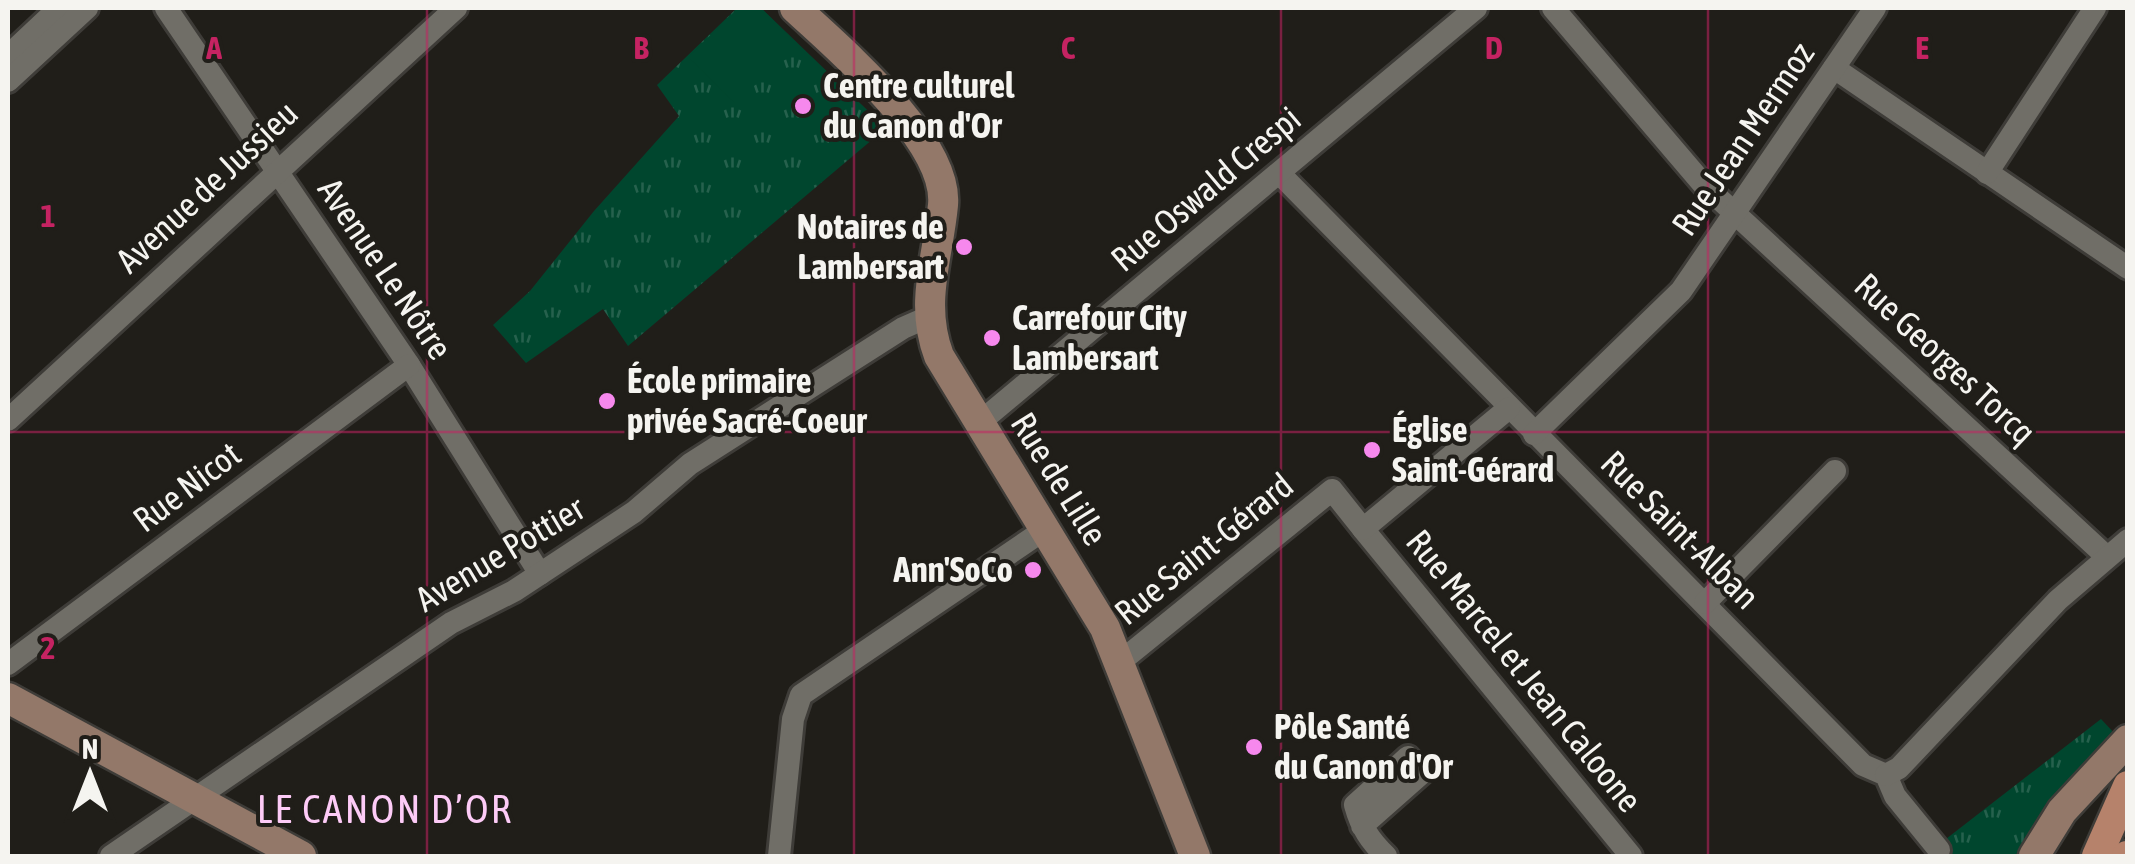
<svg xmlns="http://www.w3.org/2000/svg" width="2135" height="864" font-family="'Asap Condensed',sans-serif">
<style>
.park{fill:url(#park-tufts)}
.garden{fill:#00462e}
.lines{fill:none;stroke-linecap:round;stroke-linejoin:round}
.street-casing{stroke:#3e3c38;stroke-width:28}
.secondary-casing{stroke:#3e3c38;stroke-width:35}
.primary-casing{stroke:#3e3c38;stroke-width:35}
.street{stroke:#706e67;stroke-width:22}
.secondary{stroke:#937869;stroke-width:30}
.primary{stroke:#b6826b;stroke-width:30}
.grid{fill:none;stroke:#c52362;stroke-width:2.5;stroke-opacity:0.55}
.poi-dot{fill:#f688ed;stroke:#201e19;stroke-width:4}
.labels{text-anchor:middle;stroke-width:8;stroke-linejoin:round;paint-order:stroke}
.poi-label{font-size:35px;font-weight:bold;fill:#f5f4f0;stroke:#201e19;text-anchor:start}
.street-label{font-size:35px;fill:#f5f4f0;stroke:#201e19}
.quarter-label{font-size:40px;letter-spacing:2.5px;fill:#fdcbf7;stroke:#201e19}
.grid-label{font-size:32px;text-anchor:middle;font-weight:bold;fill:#c52362;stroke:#201e19;stroke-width:8;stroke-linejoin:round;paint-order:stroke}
</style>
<defs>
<pattern id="park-tufts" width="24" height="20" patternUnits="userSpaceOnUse" patternTransform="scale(2.5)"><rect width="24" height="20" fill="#00462e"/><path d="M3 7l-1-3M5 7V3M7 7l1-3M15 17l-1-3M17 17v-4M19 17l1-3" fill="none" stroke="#26614d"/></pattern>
</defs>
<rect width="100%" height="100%" fill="#201e19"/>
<g class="park">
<polygon points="737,8 761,8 886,128 628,346 603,309 526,363 493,325 530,291 594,211 679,116 657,85"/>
<polygon points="2101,719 2116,735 2057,793 2015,856 1924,856"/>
</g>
<polygon class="garden" points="738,8 761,8 797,43 736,104 688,57"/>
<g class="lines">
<defs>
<g id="street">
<polyline points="166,8 409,365 540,574"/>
<polyline points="1553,8 1703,184 2106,556"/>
<polyline points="8,56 59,8"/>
<polyline points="1834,68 2128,268"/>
<polyline points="8,81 87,8"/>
<polyline points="1987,173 2095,8"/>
<polyline points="1280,174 1863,765 1886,775 1895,796 1939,850"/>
<polyline points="8,420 456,8"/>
<polyline points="979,423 1476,8"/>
<polyline points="1534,434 1681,291 1875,8"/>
<polyline points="1363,529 1631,856"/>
<polyline points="1705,603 1835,471"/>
<polyline points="1120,662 1332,490 1363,529 1509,408"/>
<polyline points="8,664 409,365"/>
<polyline points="1886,775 1899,768 2058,600 2128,540"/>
<path d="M1362,826L1422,773L1408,757L1355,805C1361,827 1370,841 1386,856"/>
<polyline points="111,856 451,623 514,591 634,512 690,464 903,328 928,317"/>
<polyline points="779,856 793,719 801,695 1047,528"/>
</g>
<g id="secondary">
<path d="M795,8C839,49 949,141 943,205C938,258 919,303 939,356L1105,628L1195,856"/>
<polyline points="8,698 301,856"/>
<polyline points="2034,856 2062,811 2128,740"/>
</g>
<g id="primary">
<polyline points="2097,856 2128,786"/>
<polyline points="2127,856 2128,856"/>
</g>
</defs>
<use href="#street" class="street-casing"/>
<use href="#secondary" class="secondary-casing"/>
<use href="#primary" class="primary-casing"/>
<use href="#street" class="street"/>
<use href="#secondary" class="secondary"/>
<use href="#primary" class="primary"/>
</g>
<path class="grid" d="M427,8V856M854,8V856M1281,8V856M1708,8V856M8,432H2128"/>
<g class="poi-dot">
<circle cx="803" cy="106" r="10"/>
<circle cx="964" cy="247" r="10"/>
<circle cx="992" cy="338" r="10"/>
<circle cx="607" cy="401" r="10"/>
<circle cx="1372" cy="450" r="10"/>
<circle cx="1033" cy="570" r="10"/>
<circle cx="1254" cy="747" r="10"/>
</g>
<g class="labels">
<g class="poi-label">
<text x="823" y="98">Centre culturel<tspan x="823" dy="40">du Canon d'Or</tspan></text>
<text x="944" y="239" text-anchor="end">Notaires de<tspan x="944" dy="40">Lambersart</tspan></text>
<text x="1012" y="330">Carrefour City<tspan x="1012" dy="40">Lambersart</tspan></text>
<text x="627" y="393">École primaire<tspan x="627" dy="40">privée Sacré-Coeur</tspan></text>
<text x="1392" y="442">Église<tspan x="1392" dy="40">Saint-Gérard</tspan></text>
<text x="1013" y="582" text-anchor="end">Ann'SoCo</text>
<text x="1274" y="739">Pôle Santé<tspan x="1274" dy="40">du Canon d'Or</tspan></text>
</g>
<g class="street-label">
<text transform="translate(1743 139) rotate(-56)" y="12">Rue Jean Mermoz</text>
<text transform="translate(207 187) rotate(-43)" y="12">Avenue de Jussieu</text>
<text transform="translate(1206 189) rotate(-40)" y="12">Rue Oswald Crespi</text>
<text transform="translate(385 269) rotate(56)" y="12">Avenue Le Nôtre</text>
<text transform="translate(1945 359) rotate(43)" y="12">Rue Georges Torcq</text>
<text transform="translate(1059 479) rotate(58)" y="12">Rue de Lille</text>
<text transform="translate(187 487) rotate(-37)" y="12">Rue Nicot</text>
<text transform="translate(1680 530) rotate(45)" y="12">Rue Saint-Alban</text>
<text transform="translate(1204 549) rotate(-39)" y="12">Rue Saint-Gérard</text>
<text transform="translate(500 554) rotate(-31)" y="12">Avenue Pottier</text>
<text transform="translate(1524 671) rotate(51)" y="12">Rue Marcel et Jean Caloone</text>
</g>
<g class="quarter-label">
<text x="385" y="823">LE CANON D’OR</text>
</g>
</g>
<g class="grid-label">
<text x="214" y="59">A</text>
<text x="641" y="59">B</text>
<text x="1068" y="59">C</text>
<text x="1494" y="59">D</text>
<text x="1922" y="59">E</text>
<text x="48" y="227">1</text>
<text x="48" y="659">2</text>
</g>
<rect width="2135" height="864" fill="none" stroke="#f5f4f0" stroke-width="20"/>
<g transform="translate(90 774)" stroke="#201e19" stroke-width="8" paint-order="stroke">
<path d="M0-8L18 38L0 25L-18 38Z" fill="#f5f4f0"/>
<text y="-15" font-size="28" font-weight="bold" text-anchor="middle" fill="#f5f4f0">N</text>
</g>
</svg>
